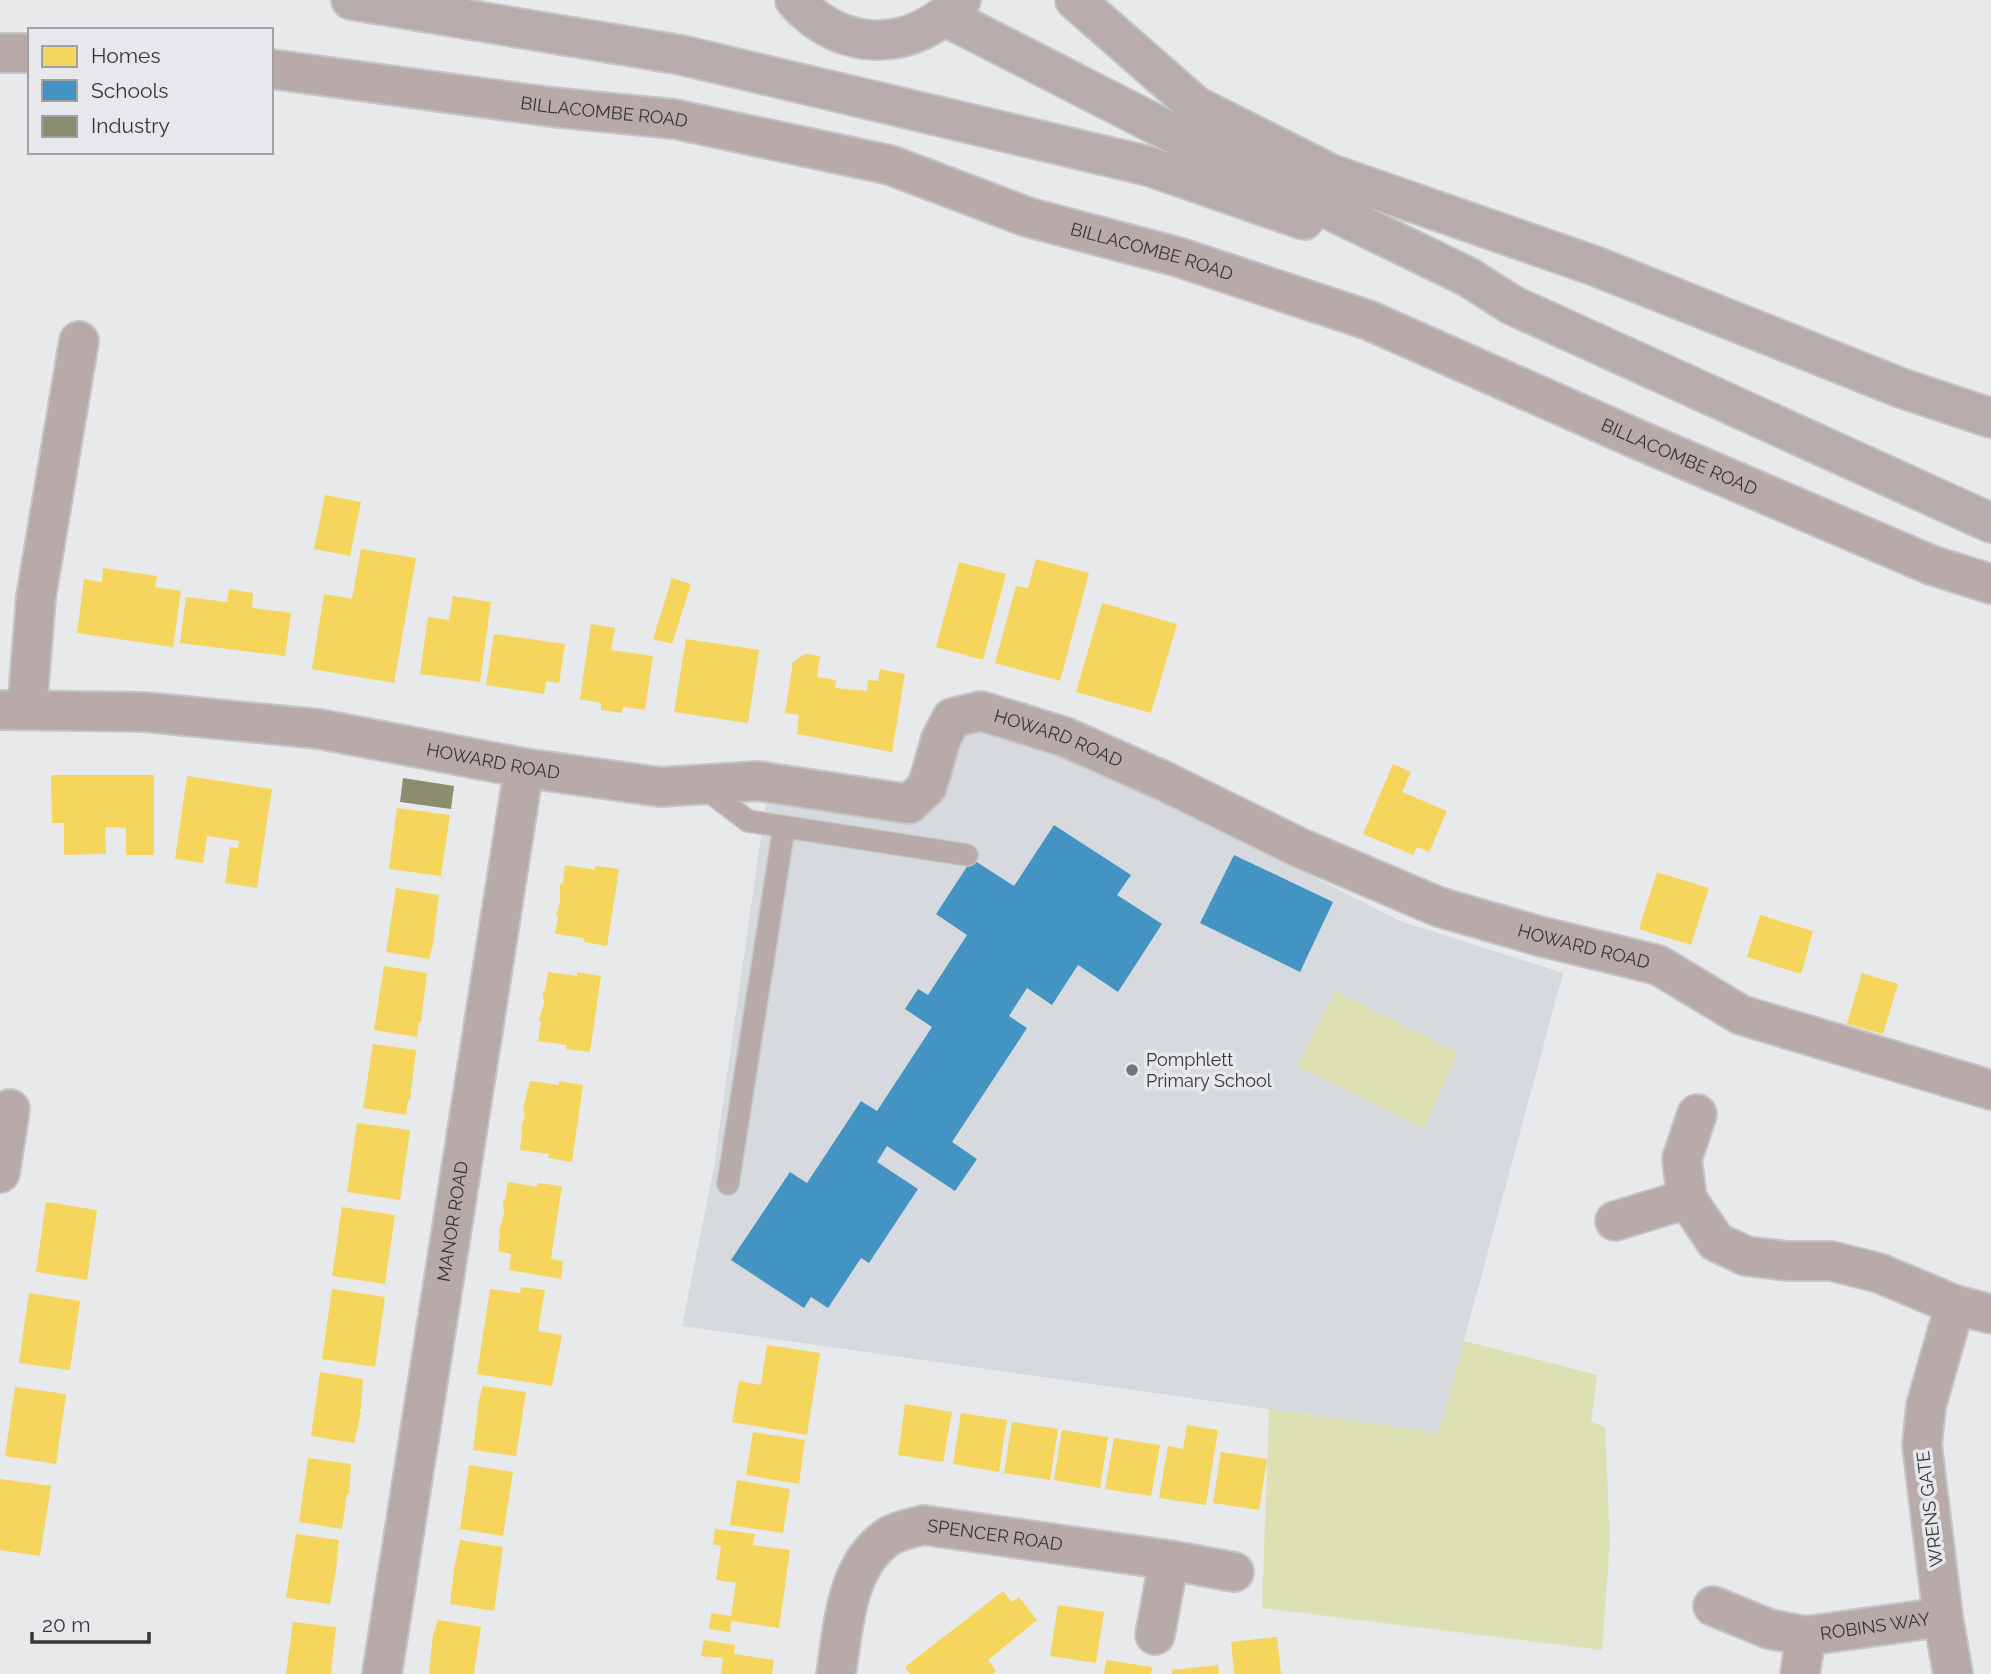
<svg xmlns="http://www.w3.org/2000/svg" width="1991" height="1674" font-family="Raleway,sans-serif">
<style>
.built{fill:#d6dadf}
.green{fill:#dde0b2}
.homes{fill:#f6d55c}
.schools{fill:#4393c3}
.industry{fill:#8c8c6e}
.lines{fill:none;stroke-linecap:round;stroke-linejoin:round}
.service-casing{stroke:#c4c5c6;stroke-width:24}
.minor-casing{stroke:#c4c5c6;stroke-width:42}
.primary-casing{stroke:#c4c5c6;stroke-width:42}
.service{stroke:#b9aaaa;stroke-width:21}
.minor{stroke:#b9aaaa;stroke-width:38}
.primary{stroke:#b8abab;stroke-width:38}
.poi-dot{fill:#737576;stroke:#e6e8ec;stroke-width:2.5}
.labels{text-anchor:middle;stroke-width:7;stroke-linejoin:round;paint-order:stroke}
.street-label{font-size:18px;fill:#353637;stroke:#e6e8ec}
.poi-label{font-size:18px;fill:#353637;stroke:#e6e8ec;text-anchor:start}
</style>
<rect width="100%" height="100%" fill="#e7e9eb"/>
<polygon class="built" points="988,729 1117,777 1400,921 1563,973 1439,1433 682,1326 714,1167 767,794 923,818 933,811 950,749 963,737"/>
<g class="green">
<polygon points="1335,991 1458,1052 1424,1128 1297,1066"/>
<polygon points="1464,1341 1597,1375 1591,1422 1605,1427 1610,1541 1602,1650 1262,1608 1269,1409 1439,1433"/>
</g>
<g class="homes">
<polygon points="325,495 361,502 350,556 314,549"/>
<polygon points="361,549 416,558 394,683 312,669 324,594 352,599"/>
<polygon points="1036,559 1089,573 1060,681 995,663 1016,586 1028,588"/>
<polygon points="959,562 1006,574 983,660 936,647"/>
<polygon points="103,568 157,576 155,587 181,591 173,647 77,633 84,579 102,582"/>
<polygon points="672,578 691,584 672,644 653,639"/>
<polygon points="229,589 253,593 252,608 291,613 285,656 180,643 186,597 227,602"/>
<polygon points="453,596 491,602 480,682 420,674 428,617 449,620"/>
<polygon points="1102,603 1177,624 1151,713 1076,692"/>
<polygon points="591,624 615,628 611,650 653,656 645,710 623,707 622,713 601,710 601,703 580,699"/>
<polygon points="494,634 565,644 559,683 546,681 544,694 486,685"/>
<polygon points="686,639 759,650 748,723 674,712"/>
<polygon points="805,654 820,656 817,677 836,680 835,688 867,691 868,680 878,681 880,669 905,674 892,752 797,734 799,715 785,713 793,662"/>
<polygon points="1393,764 1411,772 1402,792 1447,811 1429,852 1417,847 1413,855 1363,834"/>
<polygon points="51,775 154,775 154,855 126,855 126,828 105,827 106,854 64,855 64,823 52,823"/>
<polygon points="187,776 272,789 257,888 225,883 230,847 238,848 239,841 207,836 203,863 175,859"/>
<polygon points="397,808 450,815 441,876 389,869"/>
<polygon points="565,865 595,870 595,866 619,869 607,946 584,942 584,938 555,934 558,916 556,914 560,903 560,885 563,883"/>
<polygon points="1657,872 1709,888 1691,945 1639,929"/>
<polygon points="396,888 439,895 433,944 429,959 386,952"/>
<polygon points="1760,915 1813,931 1801,974 1747,957"/>
<polygon points="384,966 427,973 421,1022 419,1022 417,1037 374,1030"/>
<polygon points="548,972 577,976 577,972 601,976 590,1052 566,1049 567,1045 538,1041 541,1023 539,1020 544,1003 543,992 545,990"/>
<polygon points="1862,973 1898,984 1883,1034 1847,1024"/>
<polygon points="373,1044 416,1050 410,1100 408,1100 406,1115 363,1108"/>
<polygon points="530,1081 559,1085 559,1081 583,1085 572,1162 548,1158 549,1154 520,1150 522,1132 521,1129 525,1115 523,1109"/>
<polygon points="357,1123 410,1130 400,1200 347,1192"/>
<polygon points="508,1182 537,1187 538,1183 562,1186 551,1259 563,1261 561,1279 509,1270 511,1254 498,1251 500,1233 499,1231 504,1214 503,1202 505,1200"/>
<polygon points="46,1202 97,1210 87,1280 36,1272"/>
<polygon points="342,1207 395,1215 385,1284 332,1276"/>
<polygon points="521,1287 545,1290 538,1331 562,1335 552,1386 477,1374 490,1289 520,1293"/>
<polygon points="332,1289 385,1297 375,1367 322,1359"/>
<polygon points="29,1293 80,1301 70,1370 19,1363"/>
<polygon points="767,1345 820,1353 807,1435 732,1422 739,1381 761,1385"/>
<polygon points="320,1372 363,1379 361,1409 359,1411 361,1413 354,1443 311,1436"/>
<polygon points="483,1386 526,1392 516,1456 473,1450 479,1400"/>
<polygon points="15,1387 66,1394 56,1464 5,1456"/>
<polygon points="905,1404 952,1412 943,1462 898,1455"/>
<polygon points="961,1413 1007,1420 999,1472 953,1464"/>
<polygon points="1012,1422 1058,1429 1050,1480 1004,1473"/>
<polygon points="1187,1425 1218,1430 1206,1505 1159,1498 1168,1446 1183,1449"/>
<polygon points="1062,1430 1108,1437 1100,1488 1054,1480"/>
<polygon points="753,1432 805,1440 799,1484 746,1475"/>
<polygon points="1114,1438 1160,1445 1151,1496 1105,1489"/>
<polygon points="1221,1452 1267,1459 1259,1510 1213,1503"/>
<polygon points="308,1458 351,1464 349,1494 347,1494 342,1529 299,1522"/>
<polygon points="469,1465 513,1472 503,1536 460,1529"/>
<polygon points="0,1479 51,1486 40,1556 0,1550"/>
<polygon points="737,1480 790,1489 783,1533 730,1525"/>
<polygon points="715,1529 755,1534 753,1545 790,1550 779,1628 731,1621 730,1632 709,1629 711,1613 731,1616 736,1583 716,1580 721,1546 713,1544"/>
<polygon points="296,1534 339,1540 336,1570 330,1604 286,1598"/>
<polygon points="460,1540 503,1547 494,1611 450,1604 454,1570"/>
<polygon points="1003,1591 1012,1602 1019,1597 1037,1620 988,1660 996,1671 993,1674 910,1674 905,1667"/>
<polygon points="1058,1605 1104,1612 1096,1663 1050,1656"/>
<polygon points="438,1620 481,1627 474,1674 429,1674 433,1635"/>
<polygon points="293,1622 336,1627 331,1674 286,1674"/>
<polygon points="1277,1637 1281,1674 1234,1674 1231,1642"/>
<polygon points="704,1640 735,1645 734,1654 774,1660 772,1674 721,1674 723,1658 701,1656"/>
<polygon points="1106,1660 1152,1667 1151,1674 1104,1674"/>
<polygon points="1218,1665 1219,1674 1172,1674 1172,1670"/>
</g>
<g class="schools">
<polygon points="1054,825 1131,875 1117,895 1162,924 1118,992 1078,965 1052,1005 1027,988 1009,1016 1027,1028 952,1142 977,1159 955,1191 887,1146 877,1162 918,1189 869,1263 861,1258 828,1308 811,1297 804,1308 731,1260 790,1172 807,1183 861,1101 877,1111 932,1027 905,1009 918,989 928,995 967,935 936,914 972,859 1014,886"/>
<polygon points="1234,855 1333,902 1300,972 1200,923"/>
</g>
<polygon class="industry" points="403,778 454,786 451,809 400,802"/>
<g class="lines">
<defs>
<g id="service">
<polyline points="702,786 748,821 967,855"/>
<polyline points="728,1184 784,827"/>
</g>
<g id="minor">
<polyline points="0,53 30,53"/>
<path id="s1" d="M271,69L551,107L674,119L890,165L1027,217L1178,257L1368,320L1639,440L1931,565L1991,584"/>
<polyline points="27,709 36,597 79,341"/>
<path id="s2" d="M0,710L145,712L319,729L524,768L660,787L758,781L909,804L927,787L941,739L952,718L981,711L1065,737L1166,782L1298,847L1439,907L1539,936L1658,965L1741,1015L1991,1090"/>
<polyline points="1697,1114 1682,1159 1687,1199 1716,1242 1746,1256 1788,1261 1831,1261 1879,1273 1955,1305 1991,1314"/>
<polyline points="0,1173 10,1109"/>
<polyline points="1615,1221 1687,1199"/>
<path id="s3" d="M1713,1606L1769,1629L1806,1636L1943,1617"/>
<polyline points="1155,1635 1169,1560"/>
<path id="s4" d="M382,1674L524,768"/>
<path id="s5" d="M836,1674C844,1625 845,1564 891,1535C900,1530 913,1528 923,1525L1169,1560L1234,1572"/>
<polyline points="1800,1674 1806,1636"/>
<polyline points="1953,1674 1943,1617 1922,1445 1926,1406 1955,1305"/>
</g>
<g id="primary">
<polyline points="351,0 681,55 1148,166 1304,220"/>
<path d="M795,0C842,54 914,53 961,0"/>
<polyline points="1075,0 1196,106 1331,174 1595,266 1901,388 1991,418"/>
<polyline points="946,17 1188,141 1468,277 1512,305 1991,523"/>
</g>
</defs>
<use href="#service" class="service-casing"/>
<use href="#minor" class="minor-casing"/>
<use href="#primary" class="primary-casing"/>
<use href="#service" class="service"/>
<use href="#minor" class="minor"/>
<use href="#primary" class="primary"/>
</g>
<circle class="poi-dot" cx="1132" cy="1070" r="7"/>
<g class="labels">
<g class="street-label">
<text dy="6" stroke="none"><textPath href="#s1" startOffset="336">BILLACOMBE ROAD</textPath></text>
<text dy="6" stroke="none"><textPath href="#s1" startOffset="903">BILLACOMBE ROAD</textPath></text>
<text dy="6" stroke="none"><textPath href="#s1" startOffset="1470">BILLACOMBE ROAD</textPath></text>
<text dy="6" stroke="none"><textPath href="#s2" startOffset="1127">HOWARD ROAD</textPath></text>
<text dy="6" stroke="none"><textPath href="#s2" startOffset="497">HOWARD ROAD</textPath></text>
<text dy="6" stroke="none"><textPath href="#s2" startOffset="1694">HOWARD ROAD</textPath></text>
<text dy="6" stroke="none"><textPath href="#s4" startOffset="458">MANOR ROAD</textPath></text>
<text transform="translate(1930 1509) rotate(-97)" y="6">WRENS GATE</text>
<text dy="6" stroke="none"><textPath href="#s5" startOffset="261">SPENCER ROAD</textPath></text>
<text dy="6" stroke="none"><textPath href="#s3" startOffset="168">ROBINS WAY</textPath></text>
</g>
<g class="poi-label">
<text x="1146" y="1066">Pomphlett<tspan x="1146" dy="21">Primary School</tspan></text>
</g>
</g>
<rect x="28" y="28" width="245" height="126" fill="#e6e8ec" stroke="#9fa1a4" stroke-width="2"/>
<rect x="42" y="46" width="35" height="21" fill="#f6d55c" stroke="#9fa1a4" stroke-width="2"/>
<text x="91" y="63" font-size="21" fill="#353637">Homes</text>
<rect x="42" y="80" width="35" height="21" fill="#4393c3" stroke="#9fa1a4" stroke-width="2"/>
<text x="91" y="98" font-size="21" fill="#353637">Schools</text>
<rect x="42" y="116" width="35" height="21" fill="#8c8c6e" stroke="#9fa1a4" stroke-width="2"/>
<text x="91" y="133" font-size="21" fill="#353637">Industry</text>
<path d="M32 1632v10h117v-10" fill="none" stroke="#353637" stroke-width="3.5"/>
<text x="42" y="1632" font-size="21" fill="#353637" stroke="#e6e8ec" stroke-width="5" paint-order="stroke">20 m</text>
</svg>
